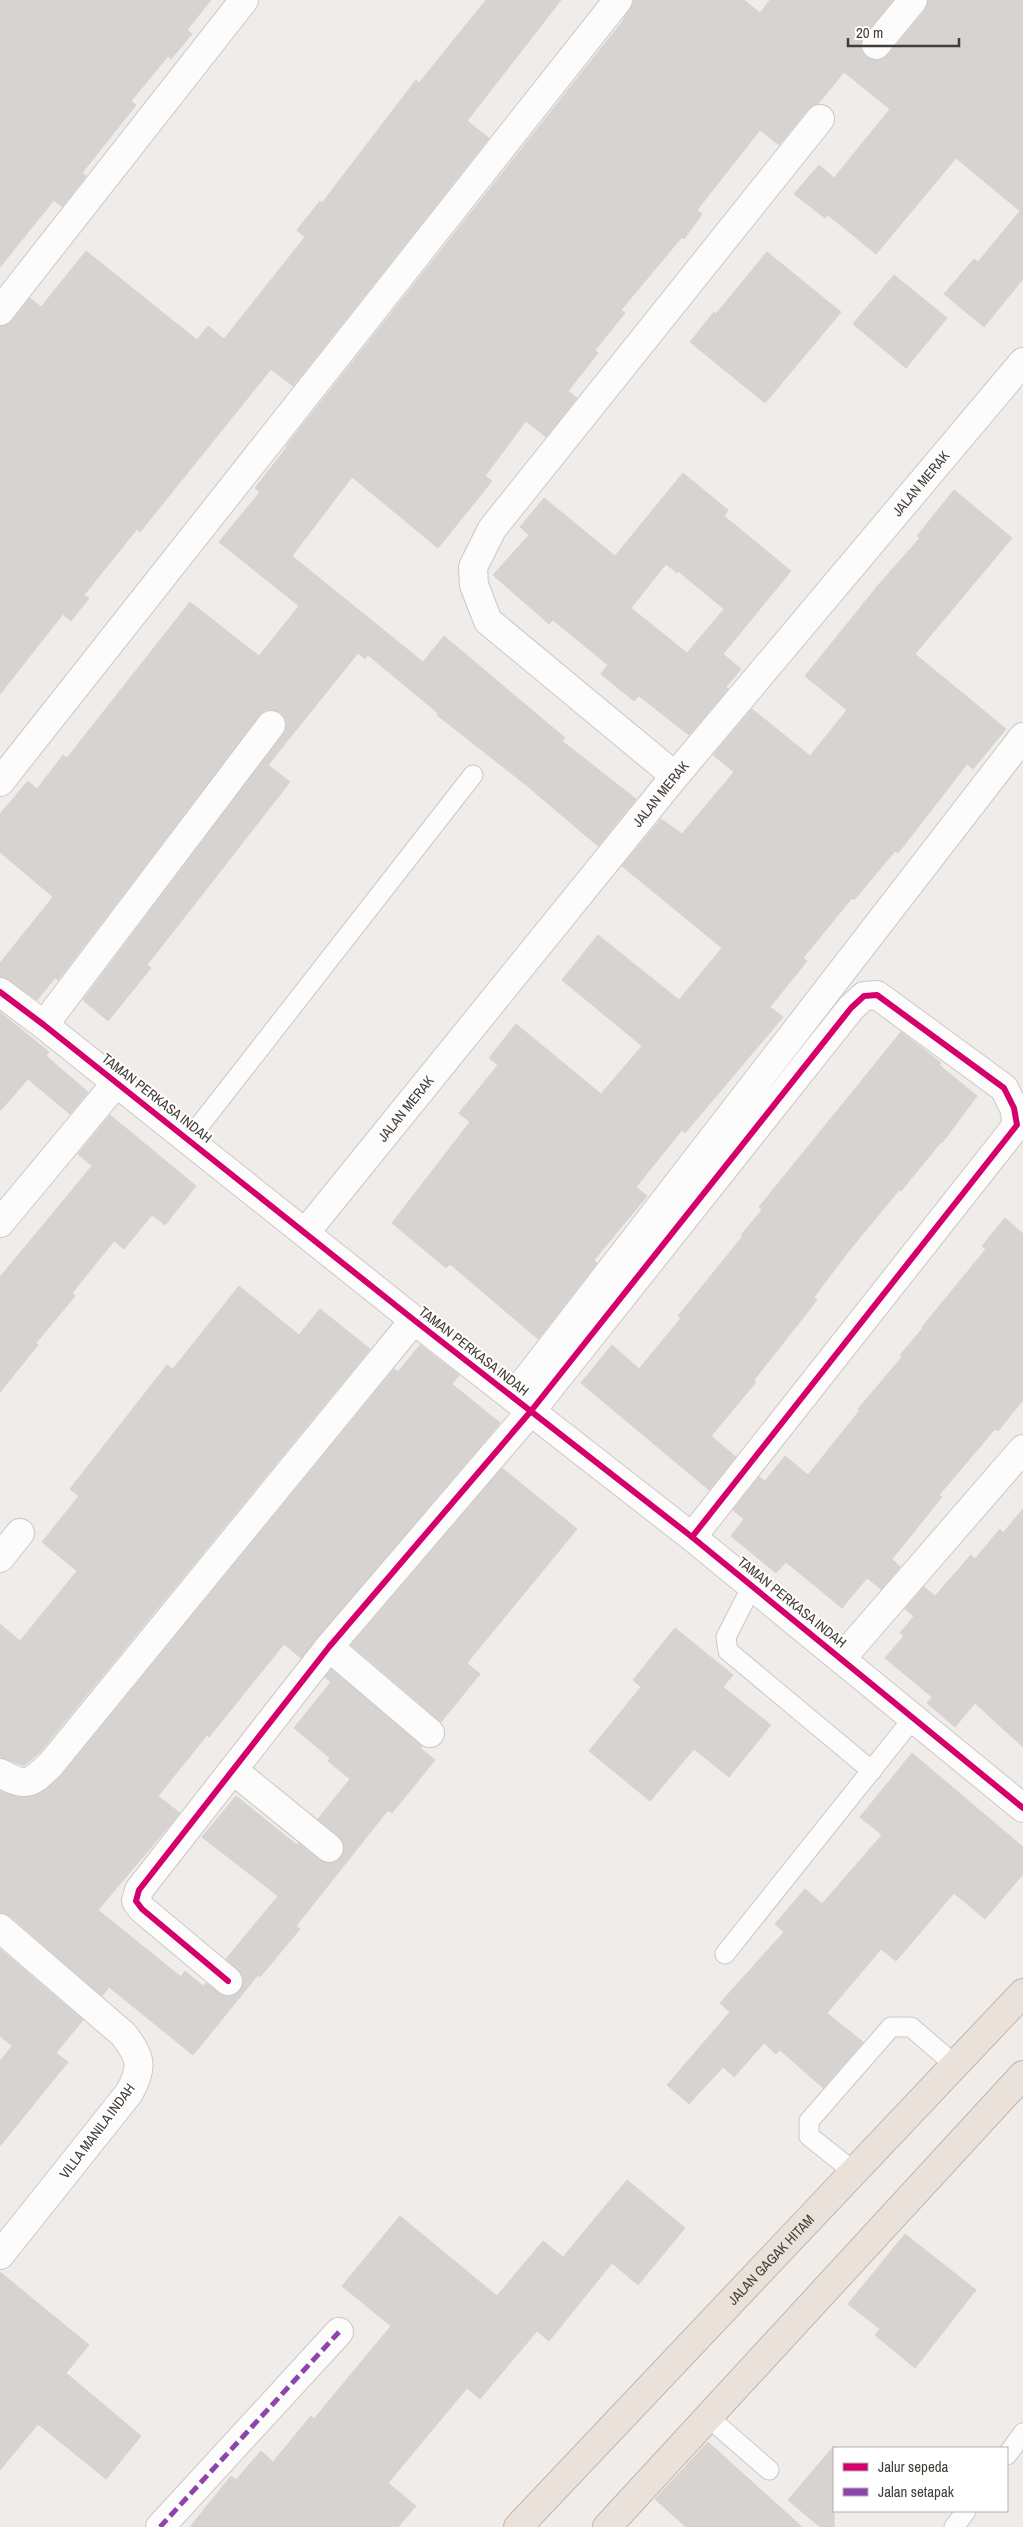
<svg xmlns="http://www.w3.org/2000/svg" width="1023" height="2527" font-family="'Archivo Narrow',sans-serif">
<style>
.building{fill:#d7d3d0;stroke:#d7d3cf;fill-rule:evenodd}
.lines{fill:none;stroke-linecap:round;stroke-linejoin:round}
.lane-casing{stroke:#cbc8c5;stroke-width:21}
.street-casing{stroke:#cbc8c5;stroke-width:30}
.highway-casing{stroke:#c5b4a6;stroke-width:30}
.lane{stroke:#fdfcfc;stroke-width:19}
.street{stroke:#fdfcfc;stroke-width:28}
.highway{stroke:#eae2da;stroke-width:28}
.quiet{stroke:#8e44ad;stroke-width:5;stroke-dasharray:10 5;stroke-linecap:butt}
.cycleway-casing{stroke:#fff;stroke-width:9}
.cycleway{stroke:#d6006c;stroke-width:6}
.labels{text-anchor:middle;stroke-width:4;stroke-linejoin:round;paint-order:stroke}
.street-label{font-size:14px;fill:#443c36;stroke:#fff}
</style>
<rect width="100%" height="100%" fill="#efece9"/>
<g class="building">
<polygon points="0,0 211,0 187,30 192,34 171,59 168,56 131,101 136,105 82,173 86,176 62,207 54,200 0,267"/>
<polygon points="486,0 561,0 467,121 489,138 293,386 271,369 140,532 137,529 84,595 89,598 71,621 63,614 0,694 0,326 12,321 30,298 41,307 86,251 197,340 208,326 224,339 305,237 297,230 320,201 322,203 416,80 419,83"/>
<polygon points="635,0 744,0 760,13 770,0 893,0 861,42 861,50 866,57 874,60 882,59 888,55 925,10 928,0 1023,0 1023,279 984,327 944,294 974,259 978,262 1020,211 956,158 876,254 828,215 825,218 794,194 819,165 834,178 890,109 844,72 818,104 808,109 779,145 760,130 697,210 702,214 684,239 682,237 621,310 625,313 595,350 598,353 568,391 577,398 546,437 526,421 485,476 492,481 438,548 352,477 292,556 423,662 444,636 565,738 562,741 636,799 598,846 526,785 437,715 438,713 368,655 365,659 358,653 268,765 290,782 147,965 151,968 108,1021 83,1000 283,734 286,727 286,719 280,712 272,710 265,710 259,716 58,980 55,978 37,1000 9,980 0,977 0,963 53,897 0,852 0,814 28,781 37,789 63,755 67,758 190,602 259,656 299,606 219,542 260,492 255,488 287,447 286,446 622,22"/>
<polygon points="767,252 841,312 765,403 690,342 714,312 716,314"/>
<polygon points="894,275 947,318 906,368 853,324"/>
<path d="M683,473L728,510L724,516L791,571L723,654L741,669L726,687L728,689L689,735L639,696L634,701L601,674L608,665L553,620L549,624L493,575L529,535L520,527L544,498L615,556ZM666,564L677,573L678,571L724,609L687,653L631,608Z"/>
<polygon points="954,490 1012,538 915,654 1006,729 973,769 967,764 898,853 895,851 854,900 852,898 803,958 807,961 770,1007 783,1017 685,1133 682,1130 636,1187 647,1196 594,1260 597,1263 538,1339 450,1264 446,1268 392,1223 470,1122 459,1113 498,1065 489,1058 516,1024 601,1094 642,1046 562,980 598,935 679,1000 722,948 622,866 661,819 682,834 734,772 713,755 752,709 810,756 847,710 805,676 880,583 920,538 917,536"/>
<polygon points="0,1012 49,1052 46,1056 88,1092 70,1114 28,1079 0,1111"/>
<polygon points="901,1032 941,1063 939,1065 977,1096 942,1143 941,1142 901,1191 899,1190 848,1252 814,1297 817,1300 754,1380 756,1382 711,1436 736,1457 709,1490 581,1383 612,1345 639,1369 681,1318 678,1316 743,1236 741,1235 762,1210 759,1207"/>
<polygon points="110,1115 196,1186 165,1225 152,1215 124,1249 114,1241 72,1293 75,1296 36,1343 38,1345 0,1392 0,1277 92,1166 78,1154"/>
<polygon points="1005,1218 1023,1234 1023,1400 998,1431 995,1429 939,1495 942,1497 892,1559 900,1567 881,1589 867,1578 842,1608 786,1562 776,1573 731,1536 744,1519 733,1510 759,1477 765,1481 785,1456 808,1475 860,1410 858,1409 902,1357 900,1355 923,1328 922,1327 986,1249 982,1246"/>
<polygon points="239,1286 299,1335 320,1309 370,1349 39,1753 24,1766 0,1757 0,1624 20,1641 77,1571 42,1542 79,1496 70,1489 167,1365 173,1369"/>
<polygon points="420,1345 459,1375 452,1384 500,1423 301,1658 284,1644 209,1737 207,1735 158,1796 180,1813 98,1910 181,1977 185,1971 203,1986 206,1983 225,1996 234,1995 240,1991 243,1984 243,1976 226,1959 278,1896 202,1837 236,1796 297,1845 298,1843 320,1860 326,1863 334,1863 341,1857 344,1850 343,1842 318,1819 350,1779 328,1761 330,1758 294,1728 331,1682 325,1677 331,1669 422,1746 420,1748 435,1760 392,1813 388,1810 296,1926 300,1929 260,1977 258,1975 193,2055 109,1987 102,1996 10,1916 0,1913 0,1791 19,1797 33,1796 47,1789 62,1775 394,1369 398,1372"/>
<polygon points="502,1468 577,1529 467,1663 480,1674 441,1722 351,1645"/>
<polygon points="1023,1509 1023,1747 975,1703 955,1727 927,1703 932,1697 885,1658 904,1636 900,1633 914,1616 905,1609 924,1587 935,1596 971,1555 975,1559 1000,1529 1003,1533"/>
<polygon points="675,1628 733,1675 723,1687 771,1725 729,1777 694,1749 650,1801 589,1751 641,1687 633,1680"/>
<polygon points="912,1753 1023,1847 1023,1874 985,1919 954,1893 896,1961 881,1949 827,2013 863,2042 823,2088 780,2050 776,2054 764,2043 734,2077 723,2067 689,2104 667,2085 730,2012 720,2003 784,1932 775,1924 805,1889 822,1904 882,1835 860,1817"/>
<polygon points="0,1949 83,2020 56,2053 68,2062 0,2146 0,2061 12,2046 0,2036"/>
<polygon points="627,2180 685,2228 638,2285 612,2263 549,2341 537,2331 480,2399 467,2388 388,2483 416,2506 398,2527 190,2527 231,2476 236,2480 261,2451 273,2462 311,2416 314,2419 391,2326 342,2286 400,2216 497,2296 543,2241 563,2257"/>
<polygon points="905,2234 976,2290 915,2368 875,2335 880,2329 848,2304"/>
<polygon points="0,2272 89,2345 66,2373 141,2436 106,2479 38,2424 0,2470"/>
<polygon points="708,2442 802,2527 686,2527 655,2499"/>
<polygon points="834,2446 834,2527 820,2527 788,2500"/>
</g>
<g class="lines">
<defs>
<g id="lane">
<polyline points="189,1139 473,775"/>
<polyline points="752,1586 726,1637 728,1651 872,1771"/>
<polyline points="725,1954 914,1717"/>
<polyline points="854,2172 809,2136 809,2121 891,2027 911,2027 955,2065"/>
<polyline points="707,2416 769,2470"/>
<polyline points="1007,2455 1023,2433"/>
<polyline points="954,2527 966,2511"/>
</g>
<g id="street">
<polyline points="876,45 913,0"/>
<polyline points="0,311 244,0"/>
<polyline points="675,776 488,621 474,585 473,567 492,529 820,119"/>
<polyline points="0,782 618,0"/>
<polyline points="0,992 44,1025 414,1320 692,1537 1023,1808"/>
<polyline points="44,1025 271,725"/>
<polyline points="0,1223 117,1082"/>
<path id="s1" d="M305,1233L675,776L1023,362"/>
<polyline points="513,1397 1023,737"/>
<polyline points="0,1558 20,1533"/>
<polyline points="329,1647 430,1733"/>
<polyline points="841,1659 1023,1449"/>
<polyline points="233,1770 329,1848"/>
<path d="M0,1773C26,1788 31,1784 51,1764L414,1320"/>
<path d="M0,1928L123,2034C141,2057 144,2067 129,2093L0,2255"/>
<polyline points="228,1981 142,1909 136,1901 139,1890 329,1647 531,1411 851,1008 864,996 877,995 1004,1088 1014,1108 1017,1125 692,1537"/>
<polyline points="160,2527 339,2332"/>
</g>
<g id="highway">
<path id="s2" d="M518,2527L1023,1993"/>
<polyline points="607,2527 1023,2075"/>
</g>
</defs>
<use href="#lane" class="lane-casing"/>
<use href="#street" class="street-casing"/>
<use href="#highway" class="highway-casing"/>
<use href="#lane" class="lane"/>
<use href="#street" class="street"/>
<use href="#highway" class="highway"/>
<polyline class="quiet" points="160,2527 339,2332"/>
<defs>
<g id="cycleway">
<polyline points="0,992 44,1025 414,1320 692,1537 1023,1808"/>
<polyline points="228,1981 142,1909 136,1901 139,1890 329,1647 531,1411 851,1008 864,996 877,995 1004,1088 1014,1108 1017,1125 692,1537"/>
</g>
</defs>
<use href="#cycleway" class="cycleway-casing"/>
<use href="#cycleway" class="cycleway"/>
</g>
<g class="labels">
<g class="street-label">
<text dy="5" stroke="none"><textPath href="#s1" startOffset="970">JALAN MERAK</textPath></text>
<text dy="5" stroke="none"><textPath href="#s1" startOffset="565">JALAN MERAK</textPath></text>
<text transform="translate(157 1098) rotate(38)" y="5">TAMAN PERKASA INDAH</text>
<text dy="5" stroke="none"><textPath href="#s1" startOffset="160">JALAN MERAK</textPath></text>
<text transform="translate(474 1351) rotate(38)" y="5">TAMAN PERKASA INDAH</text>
<text transform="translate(792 1602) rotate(39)" y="5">TAMAN PERKASA INDAH</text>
<text transform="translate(97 2131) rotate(-53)" y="5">VILLA MANILA INDAH</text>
<text dy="5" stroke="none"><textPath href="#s2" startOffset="368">JALAN GAGAK HITAM</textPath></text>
</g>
</g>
<rect x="833" y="2447" width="175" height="65" fill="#ffffff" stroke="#b4b1af"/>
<rect x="843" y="2463" width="25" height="8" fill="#d6006c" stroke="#b4b1af"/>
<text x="878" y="2472" font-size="15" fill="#443c36">Jalur sepeda</text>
<rect x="843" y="2488" width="25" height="8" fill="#8e44ad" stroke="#b4b1af"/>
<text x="878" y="2497" font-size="15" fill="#443c36">Jalan setapak</text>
<path d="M848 38v8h111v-8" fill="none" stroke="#443c36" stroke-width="2.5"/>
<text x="856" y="38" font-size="15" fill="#443c36" stroke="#ffffff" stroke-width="4" paint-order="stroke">20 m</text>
</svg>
